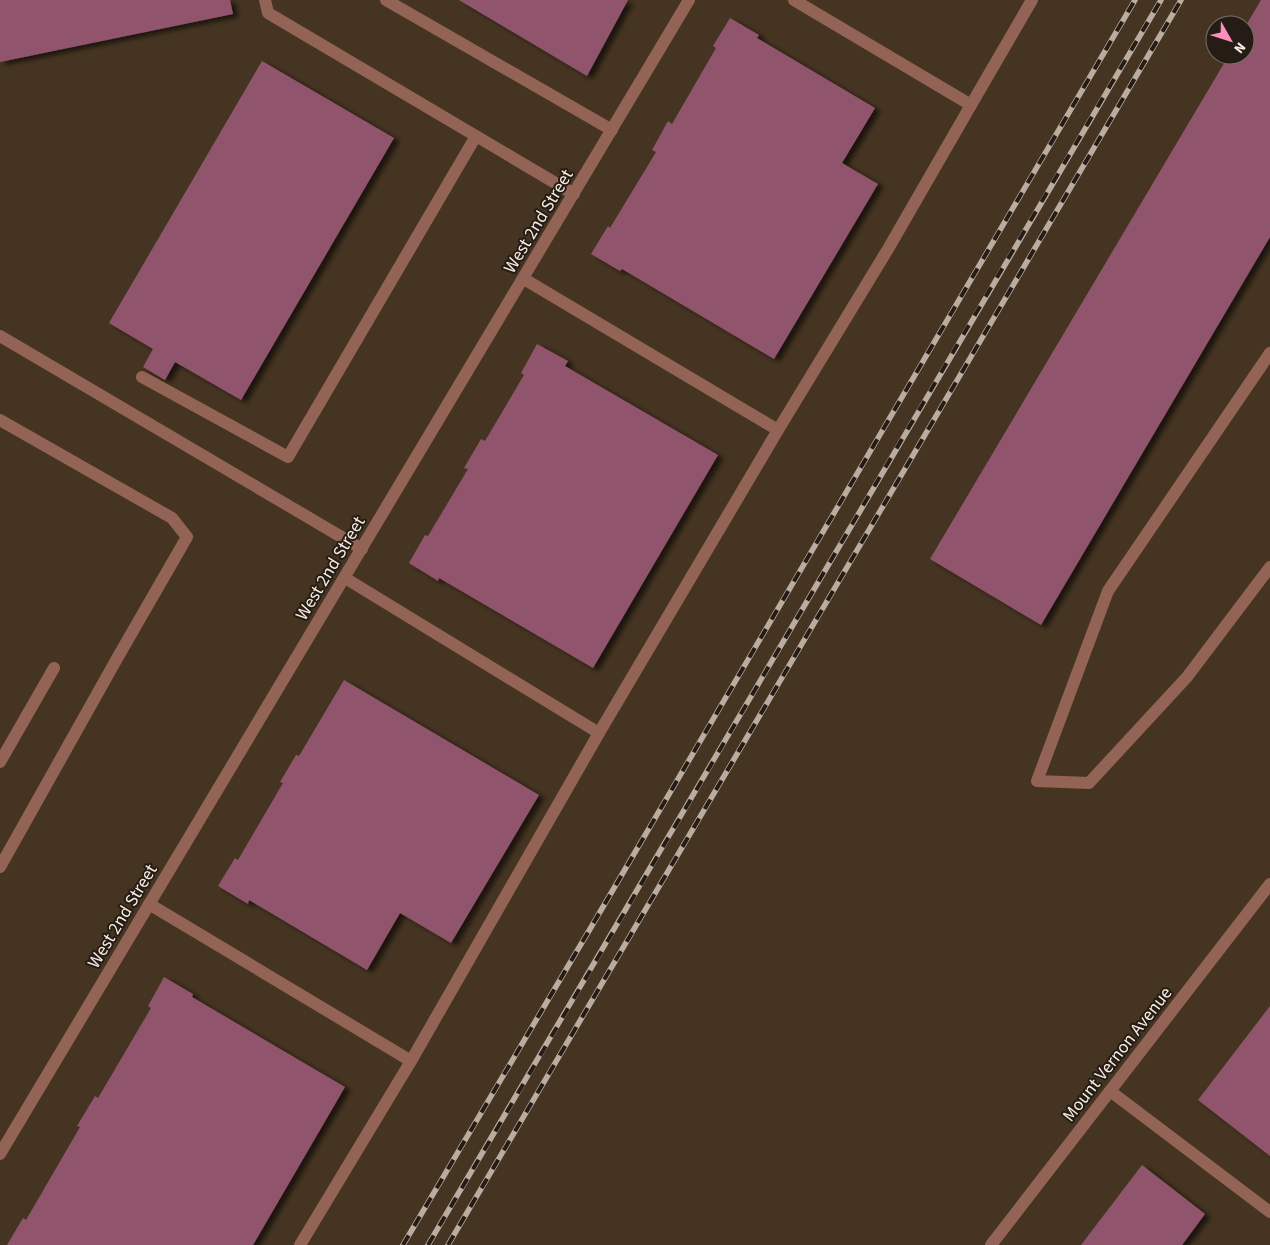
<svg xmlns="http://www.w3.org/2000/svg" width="1270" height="1245" font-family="'Source Sans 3',sans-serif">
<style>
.building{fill:#90556d;filter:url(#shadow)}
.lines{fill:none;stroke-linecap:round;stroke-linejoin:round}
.service{stroke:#936455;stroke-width:12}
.minor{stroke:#936455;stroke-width:12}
.rail-casing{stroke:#baad9f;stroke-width:5.5}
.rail{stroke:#251d15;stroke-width:4;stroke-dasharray:11;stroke-linecap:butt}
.labels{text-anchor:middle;stroke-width:4;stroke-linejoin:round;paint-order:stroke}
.street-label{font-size:18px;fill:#f9ede2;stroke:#251d15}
</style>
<defs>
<filter id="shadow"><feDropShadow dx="5.5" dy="3" stdDeviation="2.5" flood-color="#0009"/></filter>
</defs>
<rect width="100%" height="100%" fill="#453421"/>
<g class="building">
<polygon points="0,0 230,0 233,14 0,62"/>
<polygon points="459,0 628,0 587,76"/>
<polygon points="1261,0 1270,0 1270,237 1041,625 930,559 1229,55 1245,55 1245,27"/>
<polygon points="730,18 759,35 757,38 875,108 842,163 878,184 774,359 622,269 620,271 591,254 608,226 610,228 656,152 652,150 668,121 672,124 716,48 713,46"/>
<polygon points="262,61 394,138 241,400 175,362 165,380 143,367 153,349 109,323"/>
<polygon points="537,344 568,361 565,366 718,455 593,668 439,578 438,581 409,563 425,535 428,536 468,469 464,468 481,439 485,441 524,375 521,373"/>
<polygon points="344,680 539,795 451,943 400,913 367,970 249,900 248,904 218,886 235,858 238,860 283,783 280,782 296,755 299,756"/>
<polygon points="164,977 193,994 192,997 345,1087 253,1245 7,1245 23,1218 26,1220 80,1127 77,1126 95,1096 98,1098 151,1008 148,1006"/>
<polygon points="1270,1006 1270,1156 1198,1100"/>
<polygon points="1142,1165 1205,1214 1182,1245 1081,1245"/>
</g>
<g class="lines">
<g class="service">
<polyline points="265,0 268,13 574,194"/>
<polyline points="386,0 612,130"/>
<polyline points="971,105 1032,0"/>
<polyline points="524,279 778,430 599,733"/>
<polyline points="0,336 362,549"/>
<polyline points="1270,353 1108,591 1037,781 1089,783 1187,677 1270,567"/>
<polyline points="142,377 288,457 476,136"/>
<polyline points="0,420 172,518 187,537 119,655 0,867"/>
<polyline points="778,430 888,249 971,105 794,0"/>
<polyline points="345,578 599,733 411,1061"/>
<polyline points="0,762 54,668"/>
<polyline points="149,904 411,1061 300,1245"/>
<polyline points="1110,1091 1270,1212"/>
</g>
<g class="minor">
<polyline points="0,1154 689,0"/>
<polyline points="991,1245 1270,884"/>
</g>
<defs>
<g id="rail">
<polyline points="403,1245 590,929 1135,0"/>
<path d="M428,1245C674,831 915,414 1161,0"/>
<polyline points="448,1245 1181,0"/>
</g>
</defs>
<use href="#rail" class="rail-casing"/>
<use href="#rail" class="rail"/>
</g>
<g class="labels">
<g class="street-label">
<text transform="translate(538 221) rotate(-59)" y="6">West 2nd Street</text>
<text transform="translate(330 568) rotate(-59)" y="6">West 2nd Street</text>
<text transform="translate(122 916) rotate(-59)" y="6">West 2nd Street</text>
<text transform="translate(1117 1054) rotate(-52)" y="6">Mount Vernon Avenue</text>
</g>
</g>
<g transform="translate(1230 40) rotate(129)"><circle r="24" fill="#251d15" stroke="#7a7067"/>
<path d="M0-4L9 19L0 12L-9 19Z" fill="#fe8ebd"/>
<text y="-8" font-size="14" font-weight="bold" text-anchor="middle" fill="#f9ede2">N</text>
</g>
</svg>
